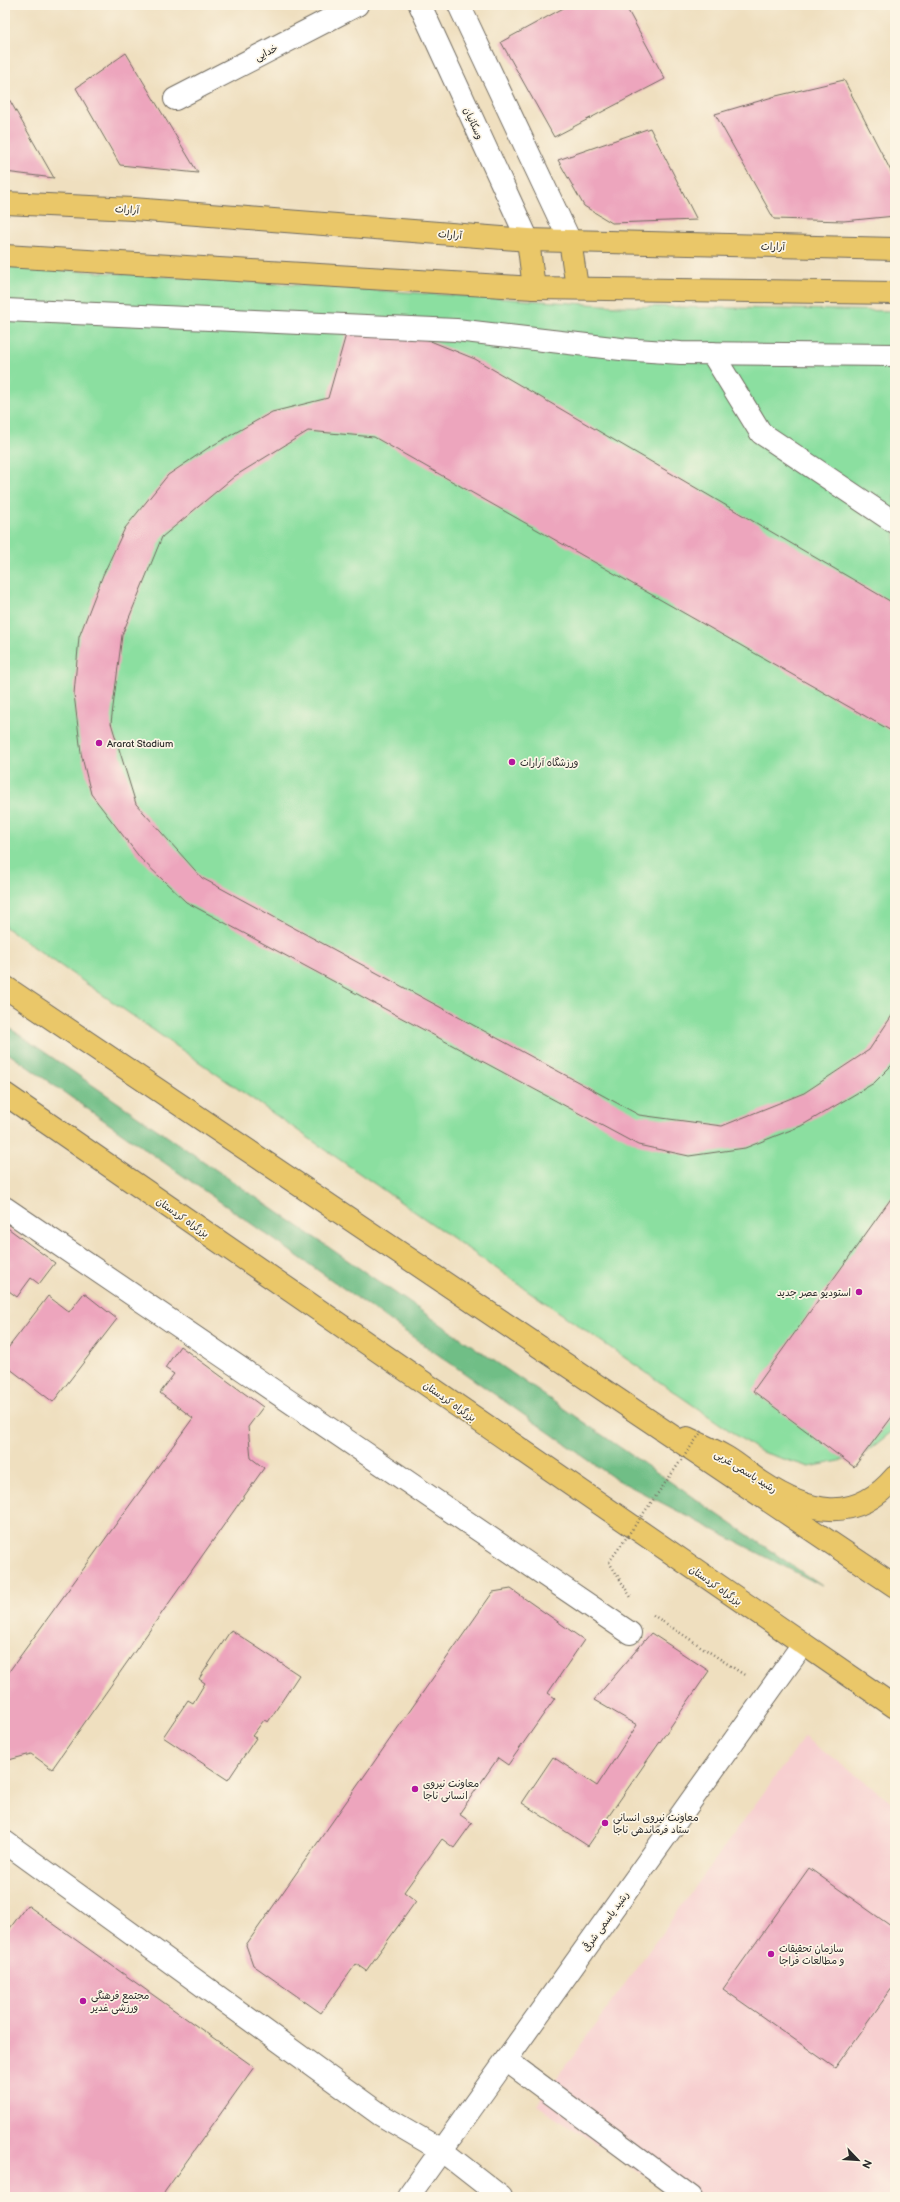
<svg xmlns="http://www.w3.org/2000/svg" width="900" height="2202" font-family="'Balsamiq Sans','Playpen Sans Arabic',sans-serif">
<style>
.built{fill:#f7cfd0}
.green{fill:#8bdfa0;stroke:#5b8566}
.forest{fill:#70be86;stroke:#4e7458}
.building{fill:#eda5bd}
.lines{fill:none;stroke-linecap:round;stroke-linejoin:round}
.minor-casing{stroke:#706a5f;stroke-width:24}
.major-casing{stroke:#706a5f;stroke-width:24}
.highway-casing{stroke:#706a5f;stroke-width:24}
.path{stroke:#706a5f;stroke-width:2.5;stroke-dasharray:1 3;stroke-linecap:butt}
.minor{stroke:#fff;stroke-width:22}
.major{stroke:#eac769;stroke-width:22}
.highway{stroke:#eac769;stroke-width:22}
.path-bridge{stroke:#706a5f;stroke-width:2.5;stroke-dasharray:1 3;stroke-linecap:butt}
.poi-dot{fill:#b5179e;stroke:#fcf5e5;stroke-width:1.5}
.labels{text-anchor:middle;stroke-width:3.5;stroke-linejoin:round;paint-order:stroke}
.street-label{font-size:10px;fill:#2b2b2b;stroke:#fcf5e5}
.poi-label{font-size:10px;fill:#2b2b2b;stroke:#fcf5e5;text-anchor:start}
</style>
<rect width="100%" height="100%" fill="#fcf5e5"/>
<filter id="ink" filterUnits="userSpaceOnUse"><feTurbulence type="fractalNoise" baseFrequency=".025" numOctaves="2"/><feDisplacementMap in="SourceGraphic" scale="8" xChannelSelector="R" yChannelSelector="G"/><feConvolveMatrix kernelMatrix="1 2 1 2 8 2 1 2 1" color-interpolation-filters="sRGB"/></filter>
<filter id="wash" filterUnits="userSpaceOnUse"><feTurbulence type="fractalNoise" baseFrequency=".012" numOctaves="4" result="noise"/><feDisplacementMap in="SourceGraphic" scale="16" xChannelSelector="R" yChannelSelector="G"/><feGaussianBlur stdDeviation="0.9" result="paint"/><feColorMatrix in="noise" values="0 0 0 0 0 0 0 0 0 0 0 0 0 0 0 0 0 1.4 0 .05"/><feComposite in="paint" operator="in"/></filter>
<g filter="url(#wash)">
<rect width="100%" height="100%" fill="#efdfbf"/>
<polygon class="built" points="804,1737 895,1804 895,2197 677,2197 537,2105"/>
<polygon class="green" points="5,266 617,306 895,311 895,1429 860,1457 809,1467 759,1451 5,927"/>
<polygon class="forest" points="5,1025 822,1586 614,1478 5,1051"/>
<g id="blocks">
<g class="building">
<polygon points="569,5 625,5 665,79 554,137 501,42"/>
<polygon points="126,53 198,173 120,165 76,88"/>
<polygon points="844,80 895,179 895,216 844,221 774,219 715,114 776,96"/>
<polygon points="5,92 54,178 5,172"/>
<polygon points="650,128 697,220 612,223 584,206 558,160"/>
<polygon points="347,331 423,338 475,359 895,604 895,733 374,437 308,431 235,476 162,537 122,635 111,723 136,804 202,878 639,1115 722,1126 804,1093 869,1050 895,1011 895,1062 874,1083 801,1126 745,1148 689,1156 638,1145 186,902 141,859 91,794 81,753 74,694 79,637 103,575 125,528 168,475 208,448 272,412 328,398"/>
<polygon points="895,1193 895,1413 854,1467 753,1391"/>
<polygon points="5,1226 55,1263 39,1284 31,1278 17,1297 5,1288"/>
<polygon points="84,1293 117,1319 53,1402 5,1365 5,1352 48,1296 69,1312"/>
<polygon points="180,1346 263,1407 248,1427 251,1458 264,1468 52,1769 31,1754 5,1761 5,1677 193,1418 160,1393 174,1374 165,1368"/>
<polygon points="511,1589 584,1640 548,1693 555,1698 508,1765 498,1758 459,1814 472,1823 454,1848 442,1839 404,1892 416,1901 366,1971 356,1964 321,2013 253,1965 246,1945 493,1592"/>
<polygon points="231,1630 299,1675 268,1722 264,1720 252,1736 256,1738 228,1780 163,1737 188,1700 193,1703 205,1683 199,1679"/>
<polygon points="651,1633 709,1671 588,1846 522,1803 553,1757 597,1786 637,1725 594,1700"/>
<polygon points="809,1868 895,1929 895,1984 835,2068 723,1989"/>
<polygon points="27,1905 254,2067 161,2197 5,2197 5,1935"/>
</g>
</g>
</g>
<g filter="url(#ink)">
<use href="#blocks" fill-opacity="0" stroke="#706a5f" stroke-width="1"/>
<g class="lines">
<defs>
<g id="minor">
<polyline points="420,5 528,240"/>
<polyline points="459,5 570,241"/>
<polyline points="175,99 357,5"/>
<polyline points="5,310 456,330 621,349 681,353 895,355"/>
<polyline points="712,353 761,433 894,522 895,520"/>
<polyline points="5,1208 630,1633"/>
<polyline points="5,1842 381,2115 441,2150 501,2197"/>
<polyline points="506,2060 691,2197"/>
<polyline points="408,2197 803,1644"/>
</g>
<g id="major">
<polyline points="5,203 133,209 528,240 895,249"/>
<polyline points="528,240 534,288"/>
<polyline points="570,241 577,287"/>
<polyline points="5,256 534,288 895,293"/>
<path d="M687,1438C700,1444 714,1450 726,1457C738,1464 749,1474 761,1482C808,1513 854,1525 895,1477"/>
</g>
<g id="highway">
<polyline points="5,987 895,1586"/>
<polyline points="5,1094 895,1707"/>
</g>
</defs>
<use href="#minor" class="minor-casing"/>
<use href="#major" class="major-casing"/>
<use href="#highway" class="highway-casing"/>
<g class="path">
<polyline points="609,1562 632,1599"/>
<polyline points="653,1615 746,1676"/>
</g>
<use href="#minor" class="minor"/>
<use href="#major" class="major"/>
<use href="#highway" class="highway"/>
<polyline class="path-bridge" points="609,1562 702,1431"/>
</g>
</g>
<g class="poi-dot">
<circle cx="99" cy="743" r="4"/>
<circle cx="512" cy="762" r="4"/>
<circle cx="859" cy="1292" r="4"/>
<circle cx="415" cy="1789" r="4"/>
<circle cx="605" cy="1823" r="4"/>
<circle cx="771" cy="1954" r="4"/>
<circle cx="83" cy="2001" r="4"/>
</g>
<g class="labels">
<g class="street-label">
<text transform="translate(266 52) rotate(-27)" y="4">خدایی</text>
<text transform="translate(474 123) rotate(65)" y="4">وسکانیان</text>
<text transform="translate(127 209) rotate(3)" y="4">آرارات</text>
<text transform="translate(450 234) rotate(5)" y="4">آرارات</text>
<text transform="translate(773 246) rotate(1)" y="4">آرارات</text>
<text transform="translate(183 1217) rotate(35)" y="4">بزرگراه کردستان</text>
<text transform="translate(450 1401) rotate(35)" y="4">بزرگراه کردستان</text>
<text transform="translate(746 1471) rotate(32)" y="4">رشید یاسمی غربی</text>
<text transform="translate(716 1585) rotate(35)" y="4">بزرگراه کردستان</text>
<text transform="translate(605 1921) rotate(-54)" y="4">رشید یاسمی شرقی</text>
</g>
<g class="poi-label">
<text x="107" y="747">Ararat Stadium</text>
<text x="520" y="766">ورزشگاه آرارات</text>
<text x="851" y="1296" text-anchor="end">استودیو عصر جدید</text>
<text x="423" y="1787">معاونت نیروی<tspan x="423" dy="12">انسانی ناجا</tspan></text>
<text x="613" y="1821">معاونت نیروی انسانی<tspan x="613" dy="12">ستاد فرماندهی ناجا</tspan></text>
<text x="779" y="1952">سازمان تحقیقات<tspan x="779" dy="12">و مطالعات فراجا</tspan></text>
<text x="91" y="1999">مجتمع فرهنگی<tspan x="91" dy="12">ورزشی غدیر</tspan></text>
</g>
</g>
<rect width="900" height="2202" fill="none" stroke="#fcf5e5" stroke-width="20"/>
<g transform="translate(858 2160) rotate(115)" stroke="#fcf5e5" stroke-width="3" paint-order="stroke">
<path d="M0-3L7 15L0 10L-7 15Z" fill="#2b2b2b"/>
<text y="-6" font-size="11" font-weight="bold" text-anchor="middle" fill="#2b2b2b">N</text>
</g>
</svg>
